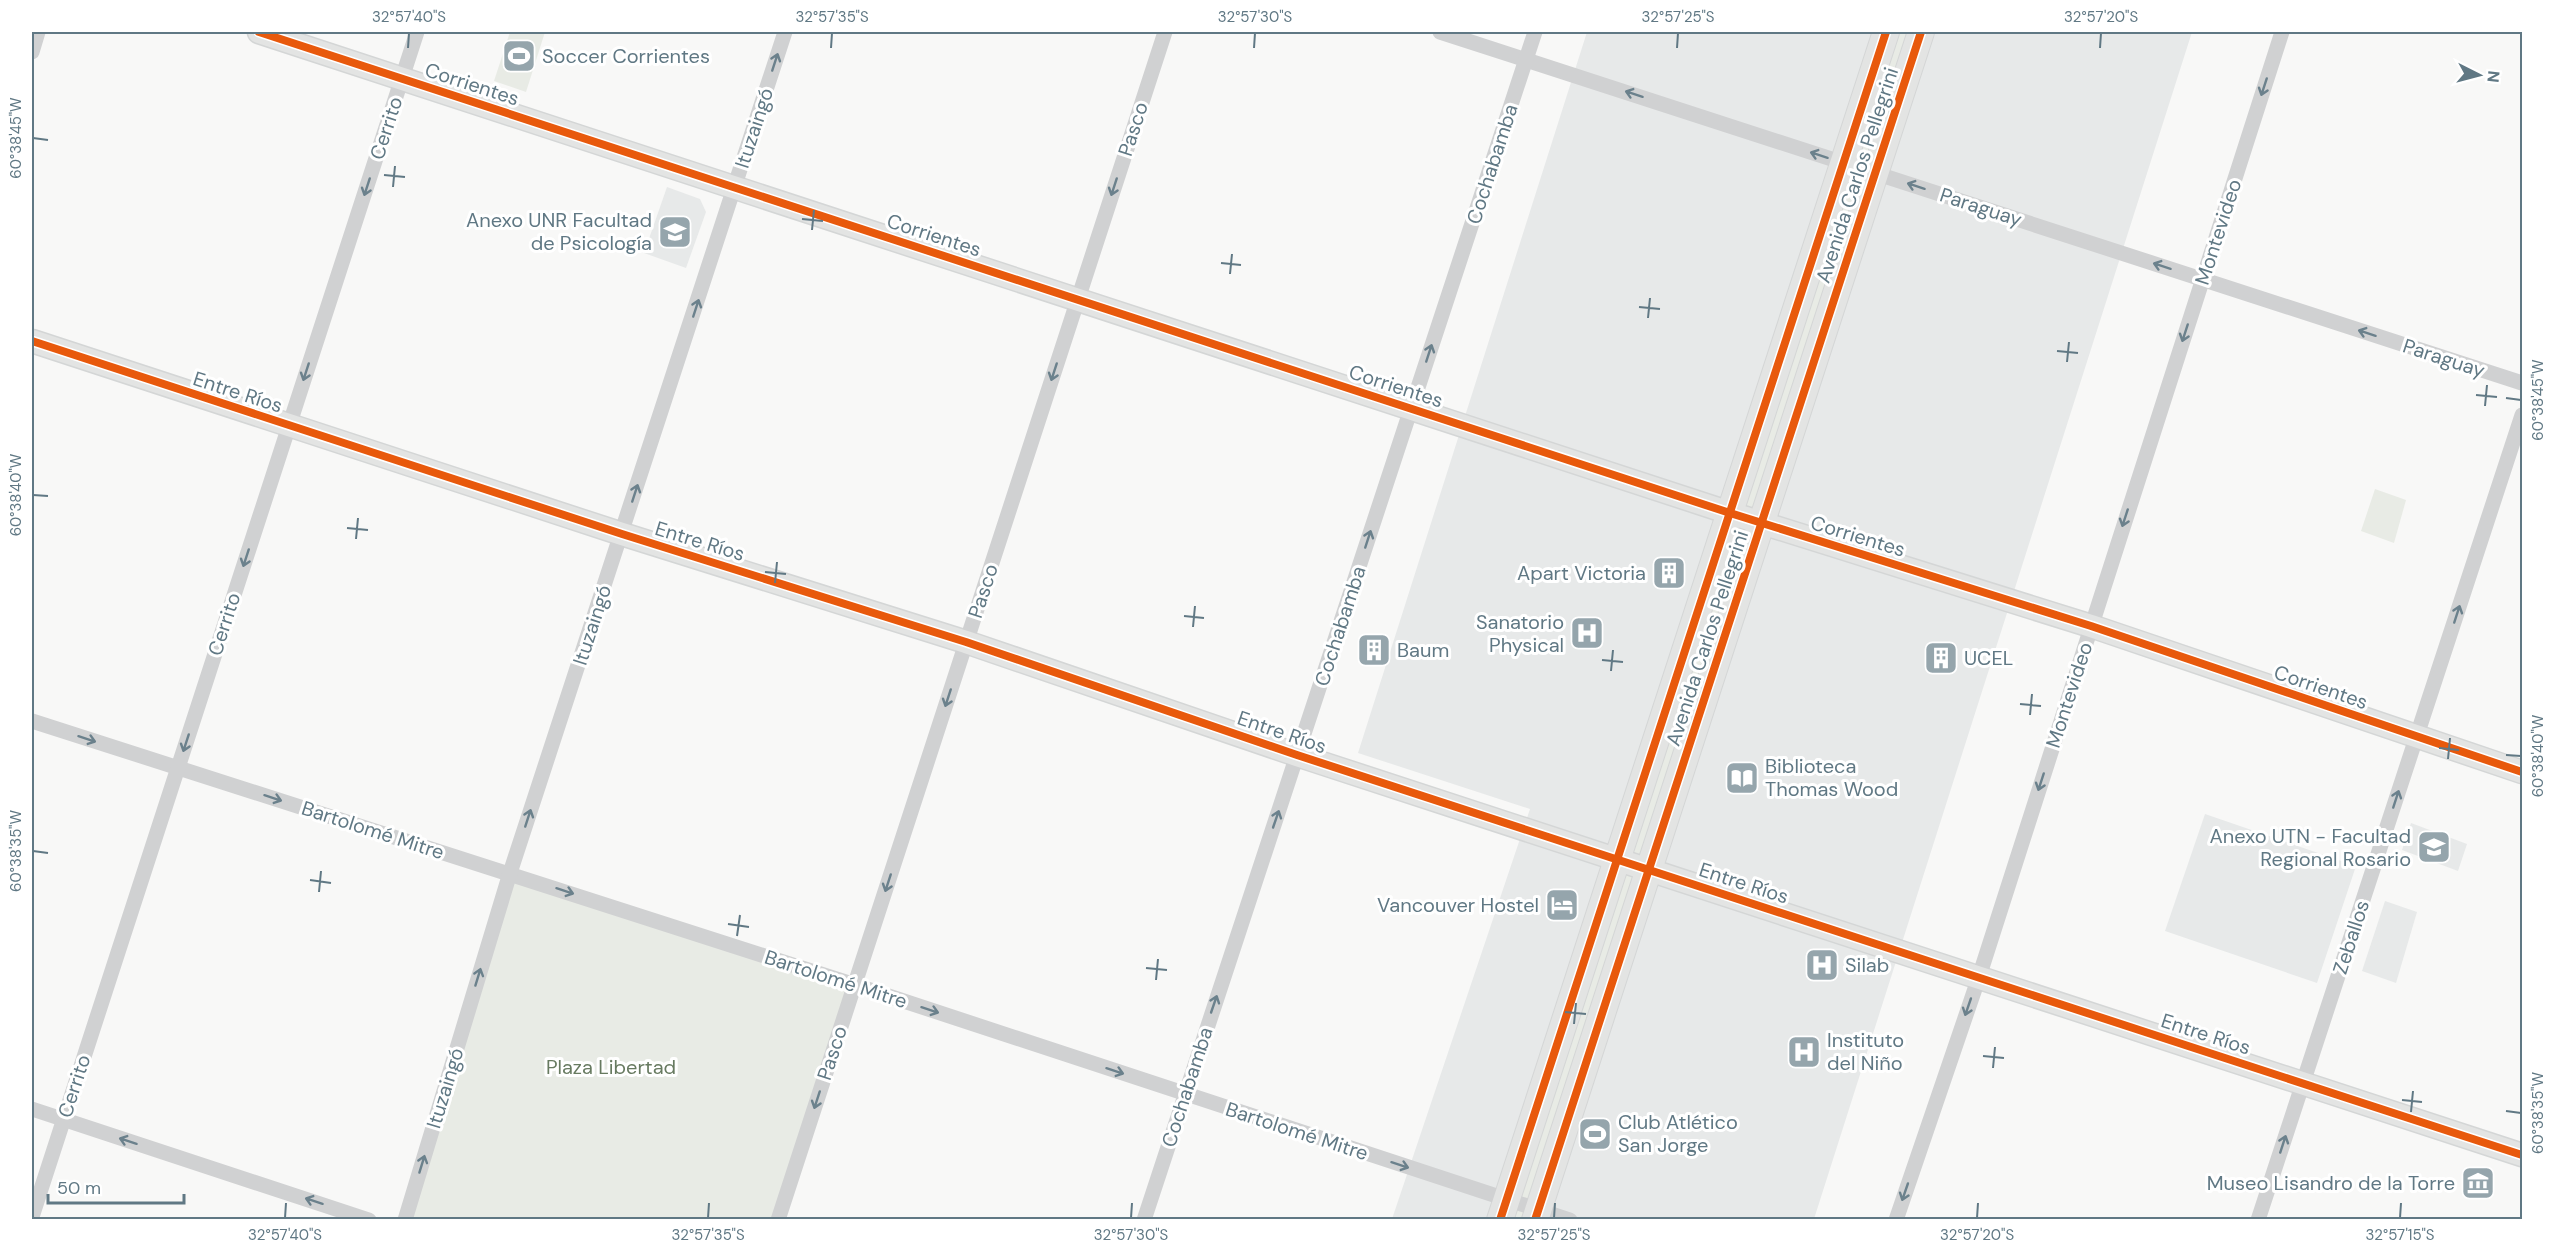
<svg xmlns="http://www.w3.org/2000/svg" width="2554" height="1251" font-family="'DM Sans',sans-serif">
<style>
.built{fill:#e7e9e9}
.green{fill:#e8ebe5}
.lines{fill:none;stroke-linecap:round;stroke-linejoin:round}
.secondary-casing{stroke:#d4d6d6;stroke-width:25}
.primary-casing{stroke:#d4d6d6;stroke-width:28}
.street{stroke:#d0d1d2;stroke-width:15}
.secondary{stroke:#e3e4e3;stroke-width:22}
.primary{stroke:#e3e4e3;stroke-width:26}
.cycleway-casing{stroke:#fff;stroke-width:11}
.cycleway{stroke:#e8590c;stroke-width:8}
.oneway{stroke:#6b818c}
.ticks{fill:none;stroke:#607884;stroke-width:2}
.labels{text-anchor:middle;stroke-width:6;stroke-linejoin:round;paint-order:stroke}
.poi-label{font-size:20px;fill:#607884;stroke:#fff;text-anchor:start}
.street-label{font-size:20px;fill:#607884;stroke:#fff}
.park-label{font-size:20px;fill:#677a60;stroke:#fff}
.neatline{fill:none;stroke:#607884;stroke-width:2}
.ticks-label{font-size:15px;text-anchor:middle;fill:#607884}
</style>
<rect width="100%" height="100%" fill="#f8f8f7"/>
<g class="built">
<polygon points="1587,32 2192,32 1814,1219 1392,1219 1530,809 1358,753"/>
<polygon points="667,187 700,199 706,212 686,268 644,253"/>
<polygon points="2205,814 2356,866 2317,983 2165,931"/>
<polygon points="2411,823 2467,844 2458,871 2402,850"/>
<polygon points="2385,901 2417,912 2396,983 2362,971"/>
</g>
<g class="green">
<polygon points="510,32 545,32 526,92 494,81"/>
<polygon points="1886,32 1921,32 1535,1219 1500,1220"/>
<polygon points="2375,489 2406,500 2394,543 2361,531"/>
<polygon points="510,873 855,985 778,1219 405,1220"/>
</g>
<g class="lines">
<defs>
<g id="secondary">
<polyline points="259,32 1730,513 2091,626 2522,772"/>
<polyline points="32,341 622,534 966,642 1297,755 2522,1155"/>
</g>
<g id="primary">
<polyline points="1500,1220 1886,32"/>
<polyline points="1535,1220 1921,32"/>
</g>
</defs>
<use href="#secondary" class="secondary-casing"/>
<use href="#primary" class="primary-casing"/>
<g class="street">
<polyline points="1440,32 2522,383"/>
<polyline points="32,52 38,32"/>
<polyline points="32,721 855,985 1570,1220"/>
<polyline points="32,1109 369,1220"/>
<polyline points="32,1217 417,32"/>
<polyline points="405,1220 510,873 785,32"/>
<polyline points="778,1220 1165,32"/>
<polyline points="1144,1220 1535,32"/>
<polyline points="1896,1220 1979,977 2282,32"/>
<polyline points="2258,1220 2522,415"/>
</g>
<use href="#secondary" class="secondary"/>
<use href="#primary" class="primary"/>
<defs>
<g id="cycleway">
<polyline points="259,32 1730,513 2091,626 2522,772"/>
<polyline points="32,341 622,534 966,642 1297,755 2522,1155"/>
<polyline points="1500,1220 1886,32"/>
<polyline points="1535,1220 1921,32"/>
</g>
</defs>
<use href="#cycleway" class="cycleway-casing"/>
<use href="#cycleway" class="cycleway"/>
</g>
<defs><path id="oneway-shaft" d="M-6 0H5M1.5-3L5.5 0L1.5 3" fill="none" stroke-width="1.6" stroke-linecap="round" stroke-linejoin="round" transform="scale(1.5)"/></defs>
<g class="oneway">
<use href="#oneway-shaft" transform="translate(775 62) rotate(-72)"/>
<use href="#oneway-shaft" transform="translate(2264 87) rotate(108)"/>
<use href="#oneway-shaft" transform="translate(1634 94) rotate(-162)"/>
<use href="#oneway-shaft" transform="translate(1819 155) rotate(-162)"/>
<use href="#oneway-shaft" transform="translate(1916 186) rotate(-162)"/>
<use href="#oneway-shaft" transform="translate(367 187) rotate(108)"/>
<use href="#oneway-shaft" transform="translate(1114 187) rotate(108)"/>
<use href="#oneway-shaft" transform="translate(2162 266) rotate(-162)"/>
<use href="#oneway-shaft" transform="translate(696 308) rotate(-72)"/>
<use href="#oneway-shaft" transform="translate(2185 333) rotate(108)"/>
<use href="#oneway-shaft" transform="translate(2367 333) rotate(-162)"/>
<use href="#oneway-shaft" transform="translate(1429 353) rotate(-72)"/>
<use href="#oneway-shaft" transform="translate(306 372) rotate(108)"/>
<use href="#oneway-shaft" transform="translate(1054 372) rotate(108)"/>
<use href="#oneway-shaft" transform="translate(635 493) rotate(-72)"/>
<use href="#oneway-shaft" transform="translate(2125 518) rotate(108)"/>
<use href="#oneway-shaft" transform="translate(1368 539) rotate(-72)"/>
<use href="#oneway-shaft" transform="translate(246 558) rotate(108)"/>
<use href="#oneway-shaft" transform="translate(2457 614) rotate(-72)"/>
<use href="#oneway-shaft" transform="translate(948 698) rotate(108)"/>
<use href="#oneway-shaft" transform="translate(87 739) rotate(18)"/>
<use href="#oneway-shaft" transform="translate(186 743) rotate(108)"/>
<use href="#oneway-shaft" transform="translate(2041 782) rotate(108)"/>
<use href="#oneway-shaft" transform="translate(273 798) rotate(18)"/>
<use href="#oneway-shaft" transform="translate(2396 799) rotate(-72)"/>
<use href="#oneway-shaft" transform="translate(528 818) rotate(-72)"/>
<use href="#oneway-shaft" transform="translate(1276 819) rotate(-71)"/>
<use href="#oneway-shaft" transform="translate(888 883) rotate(108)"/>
<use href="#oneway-shaft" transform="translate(565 891) rotate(18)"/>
<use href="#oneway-shaft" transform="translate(478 977) rotate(-73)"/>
<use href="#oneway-shaft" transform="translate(1214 1004) rotate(-71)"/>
<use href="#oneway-shaft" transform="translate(1968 1007) rotate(109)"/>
<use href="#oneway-shaft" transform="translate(930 1010) rotate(18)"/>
<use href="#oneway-shaft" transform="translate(1115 1071) rotate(18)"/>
<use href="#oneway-shaft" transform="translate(817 1100) rotate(108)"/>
<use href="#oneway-shaft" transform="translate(128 1141) rotate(-162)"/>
<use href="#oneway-shaft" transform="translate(2283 1144) rotate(-72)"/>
<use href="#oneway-shaft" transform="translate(422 1164) rotate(-73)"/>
<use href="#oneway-shaft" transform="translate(1400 1165) rotate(18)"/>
<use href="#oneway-shaft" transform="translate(1905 1192) rotate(109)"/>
<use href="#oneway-shaft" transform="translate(314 1201) rotate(-162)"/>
</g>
<path class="ticks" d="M408,48L409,33M831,48L832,33M1254,48L1255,33M1677,48L1678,33M2100,48L2101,33M33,138L48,140M384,175L405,177M393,187L395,166M802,219L823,221M812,230L814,210M1221,263L1241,265M1230,274L1232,254M1639,307L1660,309M1648,318L1650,298M2057,351L2078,353M2067,362L2069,342M2476,395L2497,397M2506,398L2521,400M2485,406L2487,385M33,495L48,496M347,528L368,530M356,539L358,518M765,572L786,574M775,583L777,562M1184,616L1204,618M1193,627L1195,606M1602,660L1623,662M1611,671L1613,650M2020,704L2041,706M2030,715L2032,694M2439,748L2459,750M2506,755L2521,756M2448,759L2450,738M33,851L48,853M310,880L331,883M319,892L321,871M728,924L749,927M737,936L740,915M1146,968L1167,970M1156,980L1158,959M1565,1012L1586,1014M1574,1024L1576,1003M1983,1056L2004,1058M1993,1068L1995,1047M2402,1100L2422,1102M2506,1111L2521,1113M2411,1112L2413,1091M285,1218L286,1203M708,1218L709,1203M1131,1218L1132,1203M1554,1218L1555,1203M1977,1218L1978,1203M2400,1218L2401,1203"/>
<defs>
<symbol id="stadium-square" viewBox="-11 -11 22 22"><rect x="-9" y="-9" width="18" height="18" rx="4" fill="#95a5ac" stroke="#fff"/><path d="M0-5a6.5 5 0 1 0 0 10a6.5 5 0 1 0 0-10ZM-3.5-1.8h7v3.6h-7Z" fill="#fff"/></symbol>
<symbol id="university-square" viewBox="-11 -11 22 22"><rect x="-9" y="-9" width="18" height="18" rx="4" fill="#95a5ac" stroke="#fff"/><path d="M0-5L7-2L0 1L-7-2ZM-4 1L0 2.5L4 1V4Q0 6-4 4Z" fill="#fff"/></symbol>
<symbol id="building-square" viewBox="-11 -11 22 22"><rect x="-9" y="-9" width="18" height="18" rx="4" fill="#95a5ac" stroke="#fff"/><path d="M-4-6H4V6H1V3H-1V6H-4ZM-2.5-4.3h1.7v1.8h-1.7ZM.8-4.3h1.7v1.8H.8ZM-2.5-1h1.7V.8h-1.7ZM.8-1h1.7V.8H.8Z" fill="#fff"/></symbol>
<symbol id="hospital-square" viewBox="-11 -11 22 22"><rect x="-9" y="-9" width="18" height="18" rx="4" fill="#95a5ac" stroke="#fff"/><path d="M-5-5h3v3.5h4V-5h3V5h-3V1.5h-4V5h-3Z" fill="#fff"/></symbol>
<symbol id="library-square" viewBox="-11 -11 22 22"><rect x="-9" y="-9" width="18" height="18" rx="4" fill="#95a5ac" stroke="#fff"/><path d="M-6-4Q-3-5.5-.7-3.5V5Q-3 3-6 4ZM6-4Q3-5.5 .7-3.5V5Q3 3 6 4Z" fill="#fff"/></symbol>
<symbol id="hotel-square" viewBox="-11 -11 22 22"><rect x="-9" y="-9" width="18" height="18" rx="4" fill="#95a5ac" stroke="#fff"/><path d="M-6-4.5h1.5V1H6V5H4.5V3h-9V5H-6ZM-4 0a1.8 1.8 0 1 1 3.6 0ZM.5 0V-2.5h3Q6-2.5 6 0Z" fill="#fff"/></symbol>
<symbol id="museum-square" viewBox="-11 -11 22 22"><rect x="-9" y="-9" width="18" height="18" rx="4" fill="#95a5ac" stroke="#fff"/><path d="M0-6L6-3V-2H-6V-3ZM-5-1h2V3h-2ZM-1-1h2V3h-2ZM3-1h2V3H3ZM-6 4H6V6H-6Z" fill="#fff"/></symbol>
</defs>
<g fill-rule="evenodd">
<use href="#stadium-square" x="500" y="37" width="38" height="38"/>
<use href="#university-square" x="656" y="213" width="38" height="38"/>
<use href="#building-square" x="1650" y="554" width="38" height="38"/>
<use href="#hospital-square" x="1568" y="614" width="38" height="38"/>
<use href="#building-square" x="1355" y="631" width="38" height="38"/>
<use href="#building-square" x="1922" y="639" width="38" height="38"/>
<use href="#library-square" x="1723" y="759" width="38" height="38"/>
<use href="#university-square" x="2415" y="828" width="38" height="38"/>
<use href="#hotel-square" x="1543" y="886" width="38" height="38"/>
<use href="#hospital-square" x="1803" y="946" width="38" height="38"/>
<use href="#hospital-square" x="1785" y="1033" width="38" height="38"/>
<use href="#stadium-square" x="1576" y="1115" width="38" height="38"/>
<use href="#museum-square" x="2459" y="1164" width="38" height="38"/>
</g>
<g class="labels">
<g class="poi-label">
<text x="542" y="63">Soccer Corrientes</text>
<text x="652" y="227" text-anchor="end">Anexo UNR Facultad<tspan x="652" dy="23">de Psicología</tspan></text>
<text x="1646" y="580" text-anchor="end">Apart Victoria</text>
<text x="1564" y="629" text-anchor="end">Sanatorio<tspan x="1564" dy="23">Physical</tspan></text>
<text x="1397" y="657">Baum</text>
<text x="1964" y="665">UCEL</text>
<text x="1765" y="773">Biblioteca<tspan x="1765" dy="23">Thomas Wood</tspan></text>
<text x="2411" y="843" text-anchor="end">Anexo UTN - Facultad<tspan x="2411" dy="23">Regional Rosario</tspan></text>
<text x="1539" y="912" text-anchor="end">Vancouver Hostel</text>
<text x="1845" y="972">Silab</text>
<text x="1827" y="1047">Instituto<tspan x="1827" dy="23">del Niño</tspan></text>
<text x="1618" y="1129">Club Atlético<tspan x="1618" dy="23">San Jorge</tspan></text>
<text x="2455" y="1190" text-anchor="end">Museo Lisandro de la Torre</text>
</g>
<g class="street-label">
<text transform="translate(472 84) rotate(18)" y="7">Corrientes</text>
<text transform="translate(386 128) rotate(-72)" y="7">Cerrito</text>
<text transform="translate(754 128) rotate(-72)" y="7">Ituzaingó</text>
<text transform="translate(1133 129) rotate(-72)" y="7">Pasco</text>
<text transform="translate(1492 164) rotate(-72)" y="7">Cochabamba</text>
<text transform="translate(1857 175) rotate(-72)" y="7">Avenida Carlos Pellegrini</text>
<text transform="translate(1981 207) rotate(18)" y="7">Paraguay</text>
<text transform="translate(2218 232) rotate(-72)" y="7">Montevideo</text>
<text transform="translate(934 235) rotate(18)" y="7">Corrientes</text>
<text transform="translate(2444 358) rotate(18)" y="7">Paraguay</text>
<text transform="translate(1396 386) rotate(18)" y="7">Corrientes</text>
<text transform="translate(238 392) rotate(18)" y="7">Entre Ríos</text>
<text transform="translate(1858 536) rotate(17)" y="7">Corrientes</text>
<text transform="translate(700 541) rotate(17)" y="7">Entre Ríos</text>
<text transform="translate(983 591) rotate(-72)" y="7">Pasco</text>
<text transform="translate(224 624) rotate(-72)" y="7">Cerrito</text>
<text transform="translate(592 625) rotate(-72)" y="7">Ituzaingó</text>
<text transform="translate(1340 626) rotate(-72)" y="7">Cochabamba</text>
<text transform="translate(1707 638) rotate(-72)" y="7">Avenida Carlos Pellegrini</text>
<text transform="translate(2321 687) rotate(19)" y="7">Corrientes</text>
<text transform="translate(2069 695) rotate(-72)" y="7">Montevideo</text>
<text transform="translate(1282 732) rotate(19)" y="7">Entre Ríos</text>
<text transform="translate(373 830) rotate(18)" y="7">Bartolomé Mitre</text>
<text transform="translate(1744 883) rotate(18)" y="7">Entre Ríos</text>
<text transform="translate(2351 937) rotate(-72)" y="7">Zeballos</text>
<text transform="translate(836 979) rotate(18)" y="7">Bartolomé Mitre</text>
<text transform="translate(2206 1034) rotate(18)" y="7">Entre Ríos</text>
<text transform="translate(832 1053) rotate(-72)" y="7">Pasco</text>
<text transform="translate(74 1086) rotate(-72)" y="7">Cerrito</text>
<text transform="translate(1187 1087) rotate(-72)" y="7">Cochabamba</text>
<text transform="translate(445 1088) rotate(-73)" y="7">Ituzaingó</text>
<text transform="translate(1297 1131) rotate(18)" y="7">Bartolomé Mitre</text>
</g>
<g class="park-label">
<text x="611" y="1074">Plaza Libertad</text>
</g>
</g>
<rect width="2554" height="1251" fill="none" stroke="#ffffff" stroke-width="66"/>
<g transform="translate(2479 75) rotate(96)" stroke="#ffffff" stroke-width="4.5" paint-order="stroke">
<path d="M0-4.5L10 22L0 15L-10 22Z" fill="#607884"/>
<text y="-9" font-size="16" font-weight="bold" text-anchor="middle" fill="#607884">N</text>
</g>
<path d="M48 1194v9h136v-9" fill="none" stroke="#607884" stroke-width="3"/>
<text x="57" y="1194" font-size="18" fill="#607884" stroke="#ffffff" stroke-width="4.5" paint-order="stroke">50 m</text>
<rect x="33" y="33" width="2488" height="1185" class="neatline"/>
<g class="ticks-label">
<text x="409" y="22">32°57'40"S</text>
<text x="832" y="22">32°57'35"S</text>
<text x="1255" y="22">32°57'30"S</text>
<text x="1678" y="22">32°57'25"S</text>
<text x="2101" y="22">32°57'20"S</text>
<text transform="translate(16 138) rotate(-90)" y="5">60°38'45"W</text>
<text transform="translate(2538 400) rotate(-90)" y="5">60°38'45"W</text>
<text transform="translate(16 495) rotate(-90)" y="5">60°38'40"W</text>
<text transform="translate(2538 756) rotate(-90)" y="5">60°38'40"W</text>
<text transform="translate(16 851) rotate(-90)" y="5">60°38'35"W</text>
<text transform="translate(2538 1113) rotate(-90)" y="5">60°38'35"W</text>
<text x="285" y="1240">32°57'40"S</text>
<text x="708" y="1240">32°57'35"S</text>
<text x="1131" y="1240">32°57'30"S</text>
<text x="1554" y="1240">32°57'25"S</text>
<text x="1977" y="1240">32°57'20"S</text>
<text x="2400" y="1240">32°57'15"S</text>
</g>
</svg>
